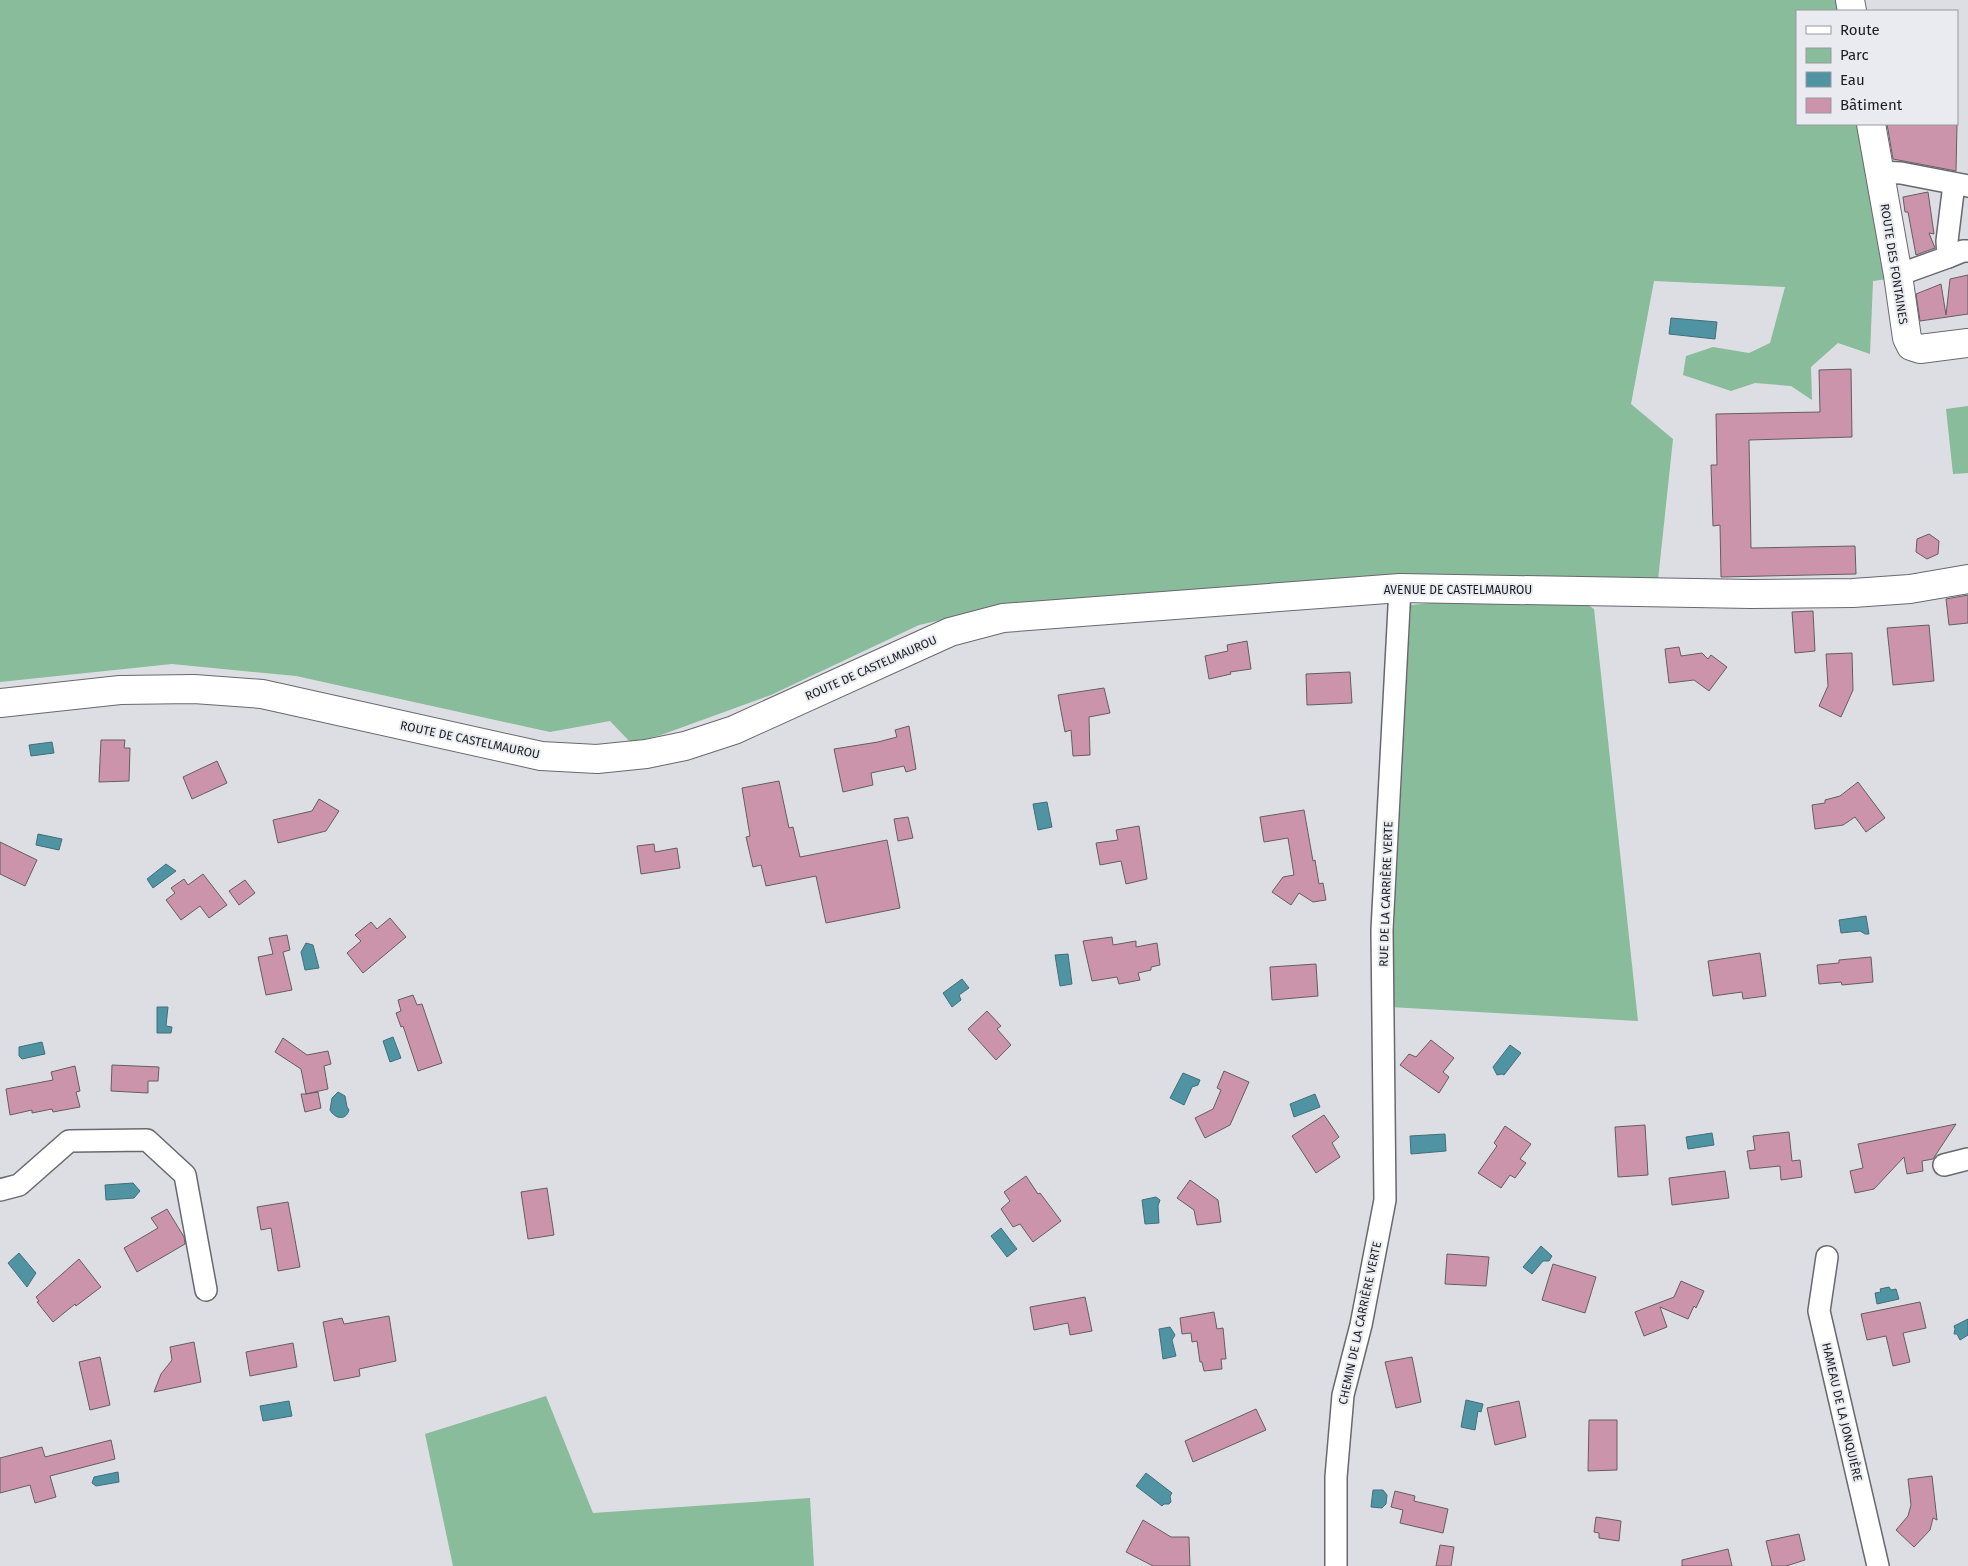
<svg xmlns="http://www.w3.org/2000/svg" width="1968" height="1566" font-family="'Fira Sans',sans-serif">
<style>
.green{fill:#88bc9a}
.water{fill:#5094a3;stroke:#40707b}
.building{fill:#cc94ab;stroke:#645e60}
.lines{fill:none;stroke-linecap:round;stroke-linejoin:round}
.street-casing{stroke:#68686e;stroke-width:24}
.secondary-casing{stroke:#68686e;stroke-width:30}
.street{stroke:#fff;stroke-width:21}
.secondary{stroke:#fff;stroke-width:28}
.labels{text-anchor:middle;stroke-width:4;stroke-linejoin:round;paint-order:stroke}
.street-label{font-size:12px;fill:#1c1c1f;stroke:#eaebf1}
</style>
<rect width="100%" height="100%" fill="#dddee4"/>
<g class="green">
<polygon points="0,0 1843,0 1845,11 1797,11 1797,124 1860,124 1888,279 1873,281 1870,354 1838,343 1811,367 1812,400 1791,386 1755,383 1731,391 1683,375 1686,356 1713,347 1749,353 1770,343 1785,287 1654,281 1631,404 1673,439 1658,580 1007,605 919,625 771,695 661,735 631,743 610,721 550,732 296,676 172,664 0,682"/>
<polygon points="1968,406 1968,473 1953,474 1946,409"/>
<polygon points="1473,599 1585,603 1594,609 1638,1021 1390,1007 1411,605"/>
<polygon points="546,1396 593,1513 810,1498 814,1566 453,1566 425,1434"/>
</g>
<g class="water">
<polygon points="1671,318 1717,322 1715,339 1669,334"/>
<polygon points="52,742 54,753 31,756 29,745"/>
<polygon points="1047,802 1052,827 1038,830 1033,804"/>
<polygon points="38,834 62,839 59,850 36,845"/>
<polygon points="166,864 176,871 153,888 147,879"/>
<polygon points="1866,916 1869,934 1865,934 1860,931 1841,933 1839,920"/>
<polygon points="306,943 313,945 319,968 305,970 301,952"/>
<polygon points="1068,954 1072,984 1060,986 1055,955"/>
<polygon points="962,979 969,988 959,995 961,1000 952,1007 943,993"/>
<polygon points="157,1007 168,1007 166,1026 172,1027 171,1033 157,1033"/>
<polygon points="393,1037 401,1058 390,1062 383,1041"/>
<polygon points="42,1042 45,1054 22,1059 19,1056 19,1047"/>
<polygon points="1510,1045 1521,1053 1504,1075 1502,1074 1497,1075 1493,1067"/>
<polygon points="1183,1073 1200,1080 1198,1085 1192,1087 1184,1105 1170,1098"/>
<path d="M338,1092L345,1096L347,1107L349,1110C346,1121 335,1119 330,1110L332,1098Z"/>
<polygon points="1315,1094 1320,1107 1294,1117 1290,1104"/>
<polygon points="1712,1133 1714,1145 1688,1149 1686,1137"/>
<polygon points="1445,1134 1446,1151 1411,1154 1410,1136"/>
<polygon points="133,1183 140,1191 134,1198 106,1200 105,1185"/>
<polygon points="1156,1197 1160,1200 1158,1206 1159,1223 1145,1224 1142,1200"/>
<polygon points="1001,1228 1017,1249 1007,1257 991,1236"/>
<polygon points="1541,1246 1552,1256 1549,1261 1543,1261 1532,1274 1523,1267"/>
<polygon points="19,1253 36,1273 27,1287 8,1263"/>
<polygon points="1889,1287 1891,1290 1896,1289 1899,1299 1877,1304 1875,1293 1881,1292 1880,1289"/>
<polygon points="1968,1319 1968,1335 1960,1340 1957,1334 1954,1334 1955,1329 1954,1326"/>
<polygon points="1170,1327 1175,1335 1172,1340 1176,1356 1163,1359 1159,1329"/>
<polygon points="1466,1400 1483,1404 1481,1412 1478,1411 1475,1430 1461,1427"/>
<polygon points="289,1401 292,1416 263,1421 260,1406"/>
<polygon points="118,1472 119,1482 96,1486 92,1483 94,1477"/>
<polygon points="1146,1473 1172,1493 1170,1496 1171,1502 1169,1504 1164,1504 1162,1506 1136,1486"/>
<polygon points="1373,1490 1383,1490 1387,1495 1386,1504 1382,1508 1371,1507"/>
</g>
<g class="building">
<polygon points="1887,124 1957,124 1956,171 1893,159"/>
<polygon points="1928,192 1934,234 1929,233 1935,248 1916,255 1908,212 1905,212 1903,197"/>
<polygon points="1968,275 1968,314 1920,321 1916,294 1941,284 1946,315 1950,279"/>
<polygon points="1851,369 1852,437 1749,440 1751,548 1855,546 1856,574 1721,577 1720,525 1713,526 1711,465 1717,465 1716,414 1820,412 1819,370"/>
<polygon points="1929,534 1939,541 1938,554 1927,559 1916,552 1917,539"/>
<polygon points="1968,595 1968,623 1949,625 1946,599"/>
<polygon points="1813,611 1815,651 1795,653 1792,612"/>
<polygon points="1929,625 1934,681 1893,685 1887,628"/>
<polygon points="1247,641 1251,669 1230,672 1231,674 1209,679 1205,656 1228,651 1227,645"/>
<polygon points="1679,647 1681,656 1702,653 1708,659 1711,655 1727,667 1709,691 1694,680 1669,683 1665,649"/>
<polygon points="1852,653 1853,690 1841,717 1819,706 1828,686 1826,654"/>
<polygon points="1350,672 1352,703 1307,705 1306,674"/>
<polygon points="1104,688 1110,713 1089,717 1090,755 1073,756 1071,730 1065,732 1058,695"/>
<polygon points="909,726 916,769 906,772 904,766 871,773 873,785 843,792 834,749 878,742 897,737 895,730"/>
<polygon points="101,740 125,740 124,748 130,748 129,781 99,782"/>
<polygon points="217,761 227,783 192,799 183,777"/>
<polygon points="779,781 789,828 793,827 800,857 887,840 900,908 826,923 816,876 766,886 761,865 753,867 746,837 750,836 742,788"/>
<polygon points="1858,782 1885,818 1866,832 1855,817 1843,825 1815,829 1812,805 1825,803 1825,800 1840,796"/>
<polygon points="319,799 339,811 326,831 278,843 273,820 312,811"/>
<polygon points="1304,810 1313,861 1315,860 1319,884 1323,883 1326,900 1313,902 1299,893 1291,905 1272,892 1283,877 1294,875 1288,838 1264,842 1260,817"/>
<polygon points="908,817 913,838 898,841 894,819"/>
<polygon points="1139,826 1147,879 1126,884 1121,861 1100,865 1096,843 1118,840 1116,830"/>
<polygon points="0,842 37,860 25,886 0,874"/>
<polygon points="654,844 655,852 677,848 680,868 641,874 637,846"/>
<polygon points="203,874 227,905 209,918 200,906 181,920 166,900 175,893 171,888 184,879 188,885"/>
<polygon points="245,880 255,893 239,905 229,891"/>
<polygon points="390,918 406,937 363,973 347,953 361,941 355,935 371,922 377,929"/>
<polygon points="287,935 290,950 283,952 292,990 266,995 258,957 273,954 269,938"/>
<polygon points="1112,937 1113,945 1136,941 1136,947 1157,943 1160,965 1151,967 1151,970 1138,973 1140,980 1119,984 1117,977 1092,981 1083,941"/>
<polygon points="1760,953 1766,996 1743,999 1742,992 1713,996 1708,961"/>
<polygon points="1871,957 1873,982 1842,985 1841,982 1819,984 1817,965 1839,963 1839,960"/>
<polygon points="1316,964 1318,996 1272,1000 1270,967"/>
<polygon points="413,995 417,1005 422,1004 442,1063 418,1071 403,1026 401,1027 396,1013 401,1011 398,1000"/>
<polygon points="987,1011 1001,1026 997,1029 1011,1045 996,1060 968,1029"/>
<polygon points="283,1038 307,1055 328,1051 331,1064 324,1066 328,1089 306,1094 318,1092 321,1108 305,1112 301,1094 306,1094 301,1069 275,1052"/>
<polygon points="1431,1040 1454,1058 1443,1072 1449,1077 1439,1093 1400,1065 1409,1054 1416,1057"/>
<polygon points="112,1065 159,1067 158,1081 148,1081 148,1093 111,1091"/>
<polygon points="75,1066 80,1091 76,1092 80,1107 53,1112 52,1109 32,1113 32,1110 10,1115 6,1089 53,1080 51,1072"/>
<polygon points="1224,1071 1249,1082 1230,1125 1205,1138 1195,1118 1213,1109 1221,1090 1217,1088"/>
<polygon points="1324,1115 1339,1137 1332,1143 1340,1157 1316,1173 1292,1136"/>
<polygon points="1956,1124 1933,1159 1922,1161 1923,1171 1907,1174 1904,1157 1874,1189 1855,1193 1850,1171 1863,1168 1858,1144"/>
<polygon points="1645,1125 1648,1175 1618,1177 1615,1127"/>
<polygon points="1505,1126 1531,1144 1520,1159 1526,1163 1515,1178 1510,1175 1501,1188 1478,1173 1497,1146 1494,1143"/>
<polygon points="1789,1132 1792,1161 1800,1160 1802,1177 1781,1180 1780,1166 1750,1169 1747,1151 1755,1150 1753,1136"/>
<polygon points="1725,1171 1729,1198 1672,1205 1669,1178"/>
<polygon points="1026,1176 1038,1194 1040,1193 1061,1221 1033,1242 1020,1224 1013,1227 1001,1209 1010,1201 1004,1192"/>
<polygon points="1190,1180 1218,1200 1221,1222 1197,1225 1194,1210 1177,1198"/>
<polygon points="547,1188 554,1235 528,1239 521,1192"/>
<polygon points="288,1202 300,1267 278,1271 271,1228 261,1230 257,1207"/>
<polygon points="167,1209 184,1237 185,1244 137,1272 124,1248 158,1228 151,1218"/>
<polygon points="1447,1254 1489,1257 1486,1286 1445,1284"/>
<polygon points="79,1259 101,1287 76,1306 75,1304 53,1322 37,1302 39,1301 36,1297"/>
<polygon points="1553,1264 1596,1277 1585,1313 1542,1300"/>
<polygon points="1681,1281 1704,1291 1696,1308 1694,1306 1688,1319 1660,1307 1667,1327 1644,1336 1635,1312 1674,1297"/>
<polygon points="1085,1297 1092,1331 1070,1335 1068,1323 1034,1330 1030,1307"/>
<polygon points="1920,1302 1926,1328 1903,1333 1910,1362 1893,1366 1886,1336 1867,1340 1861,1314"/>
<polygon points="1214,1312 1217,1329 1223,1328 1226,1359 1221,1359 1222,1369 1204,1371 1202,1362 1200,1362 1197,1341 1192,1342 1191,1333 1182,1334 1180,1318"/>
<polygon points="389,1316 396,1361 359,1369 360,1376 334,1381 323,1322 342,1318 344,1324"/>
<polygon points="194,1342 201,1382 154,1392 161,1374 172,1360 170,1347"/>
<polygon points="293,1343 297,1367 250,1376 246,1352"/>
<polygon points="100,1357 110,1405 90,1410 79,1362"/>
<polygon points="1412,1357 1421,1402 1396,1408 1385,1362"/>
<polygon points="1519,1401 1526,1437 1495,1445 1487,1408"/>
<polygon points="1256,1409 1266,1430 1193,1462 1185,1441"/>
<polygon points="1589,1420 1617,1420 1617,1470 1588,1471"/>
<polygon points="111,1440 115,1459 50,1476 56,1497 35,1503 30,1485 0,1493 0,1458 42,1447 45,1457"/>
<polygon points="1932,1476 1937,1520 1933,1518 1930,1530 1914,1547 1896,1530 1908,1516 1911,1505 1908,1479"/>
<polygon points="1395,1491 1415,1496 1414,1501 1448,1509 1443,1533 1400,1523 1403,1510 1391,1507"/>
<polygon points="1596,1517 1621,1521 1619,1541 1599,1538 1599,1533 1594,1532"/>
<polygon points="1143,1520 1171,1537 1189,1537 1190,1566 1153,1566 1126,1552"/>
<polygon points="1799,1534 1805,1560 1786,1566 1772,1566 1766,1541"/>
<polygon points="1440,1545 1454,1547 1451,1566 1436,1566"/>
<polygon points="1728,1549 1732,1566 1682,1566 1682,1560"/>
</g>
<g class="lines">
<defs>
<g id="street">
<polyline points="1879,172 1901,173 1968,186"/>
<polyline points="1954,184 1947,241 1948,257 1963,251 1968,251"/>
<polyline points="1898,275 1948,257"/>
<polyline points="1944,1165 1968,1159"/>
<polyline points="0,1190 19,1185 69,1141 147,1140 185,1175 206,1290"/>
<polyline points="1827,1257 1819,1311 1878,1566"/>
<polyline points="1336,1566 1336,1477 1343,1395 1361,1325 1385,1200 1382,930 1400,588"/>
</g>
<g id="secondary">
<polyline points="1850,0 1852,11"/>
<polyline points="1871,124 1898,275 1907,338 1911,346 1920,349 1968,343"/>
<polyline points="0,703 120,690 194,689 262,694 541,756 597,759 646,754 685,746 734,730 950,632 1003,618 1400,588 1751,594 1853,593 1910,589 1968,579"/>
</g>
</defs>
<use href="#street" class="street-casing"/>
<use href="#secondary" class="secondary-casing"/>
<use href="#street" class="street"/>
<use href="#secondary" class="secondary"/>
</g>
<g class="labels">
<g class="street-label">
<text transform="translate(1894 264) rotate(81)" y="4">ROUTE DES FONTAINES</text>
<text x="1458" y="594">AVENUE DE CASTELMAUROU</text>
<text transform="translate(871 668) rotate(-24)" y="4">ROUTE DE CASTELMAUROU</text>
<text transform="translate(470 740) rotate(12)" y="4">ROUTE DE CASTELMAUROU</text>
<text transform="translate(1386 894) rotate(-88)" y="4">RUE DE LA CARRIÈRE VERTE</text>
<text transform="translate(1360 1323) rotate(-78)" y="4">CHEMIN DE LA CARRIÈRE VERTE</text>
<text transform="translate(1842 1412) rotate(77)" y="4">HAMEAU DE LA JONQUIÈRE</text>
</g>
</g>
<rect x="1796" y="10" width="162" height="115" fill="#eaebf1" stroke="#98989d"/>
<rect x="1806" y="26" width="25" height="8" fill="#ffffff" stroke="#98989d"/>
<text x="1840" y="35" font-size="15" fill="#1c1c1f">Route</text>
<rect x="1806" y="48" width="25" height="15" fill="#88bc9a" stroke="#98989d"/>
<text x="1840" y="60" font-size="15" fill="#1c1c1f">Parc</text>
<rect x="1806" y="72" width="25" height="15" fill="#5094a3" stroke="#98989d"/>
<text x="1840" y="85" font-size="15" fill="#1c1c1f">Eau</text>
<rect x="1806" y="98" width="25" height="15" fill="#cc94ab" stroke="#98989d"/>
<text x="1840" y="110" font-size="15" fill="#1c1c1f">Bâtiment</text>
</svg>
